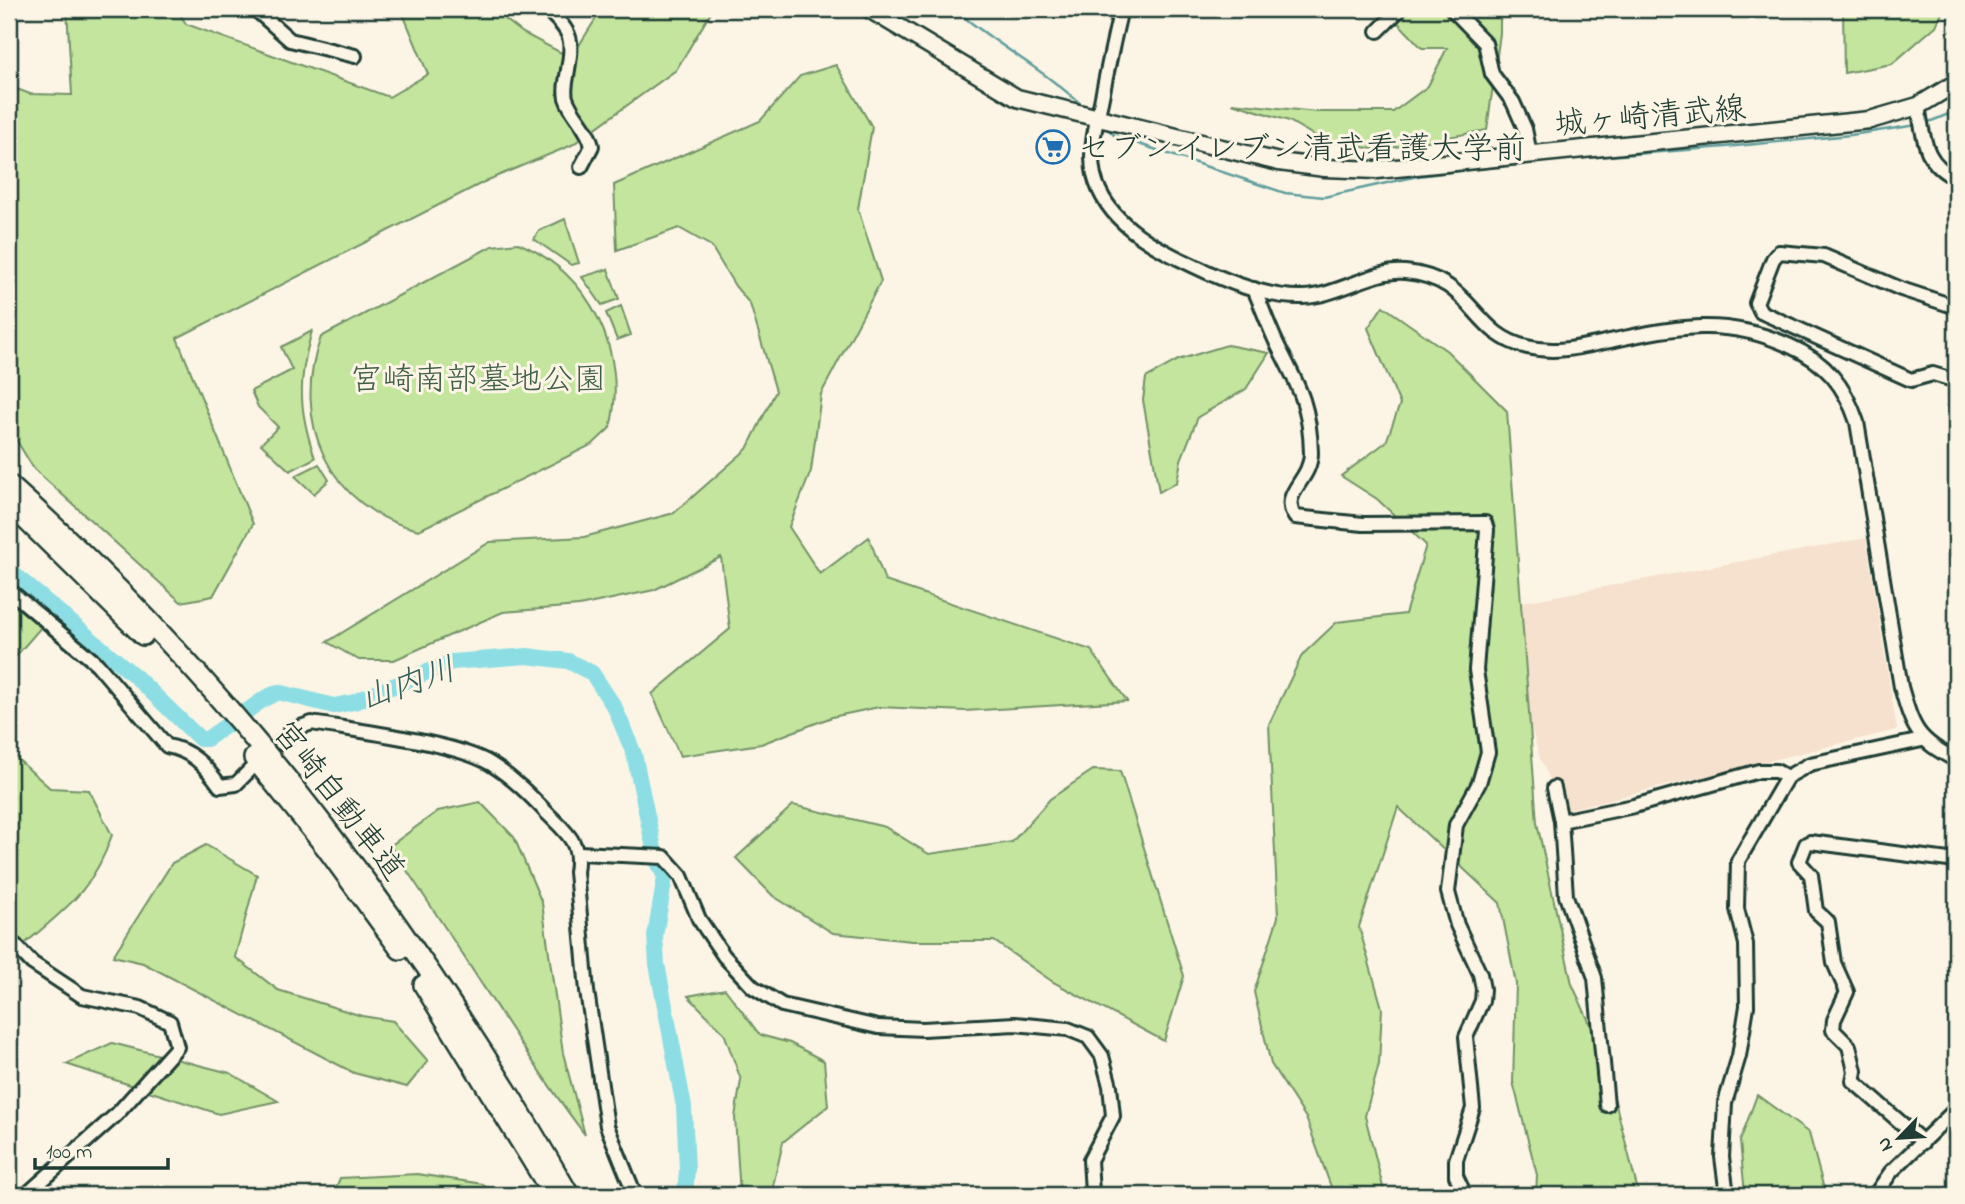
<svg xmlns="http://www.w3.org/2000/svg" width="1965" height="1204" font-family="'Indie Flower','Klee One',sans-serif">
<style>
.built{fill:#f5e1cd}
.green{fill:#c4e59d;stroke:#729168;stroke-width:2}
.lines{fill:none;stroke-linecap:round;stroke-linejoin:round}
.stream{stroke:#619e9e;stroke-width:2.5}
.river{stroke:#8ddee4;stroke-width:16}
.minor-casing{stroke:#1f3d34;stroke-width:18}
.major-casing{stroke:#1f3d34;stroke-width:21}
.highway-casing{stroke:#1f3d34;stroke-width:24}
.minor{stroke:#fcf5e5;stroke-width:12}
.major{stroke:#fcf5e5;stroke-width:16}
.highway{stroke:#fcf5e5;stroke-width:19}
.labels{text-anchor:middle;stroke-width:6;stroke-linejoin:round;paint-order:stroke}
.street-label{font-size:32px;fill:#1f3d34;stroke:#fcf5e5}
.poi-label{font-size:32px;fill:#1f3d34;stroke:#fcf5e5;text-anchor:start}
.park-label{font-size:32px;fill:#405f49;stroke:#fcf5e5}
.water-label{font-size:33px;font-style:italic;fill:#355d57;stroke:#fcf5e5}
</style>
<rect width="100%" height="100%" fill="#fcf5e5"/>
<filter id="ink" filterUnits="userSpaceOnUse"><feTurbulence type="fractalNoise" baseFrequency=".0143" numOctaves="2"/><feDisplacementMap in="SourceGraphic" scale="14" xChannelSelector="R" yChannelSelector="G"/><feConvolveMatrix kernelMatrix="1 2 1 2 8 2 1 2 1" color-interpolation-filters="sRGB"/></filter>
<g filter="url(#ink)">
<polygon class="built" points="1866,538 1897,730 1565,810 1540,759 1518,680 1523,602"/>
<g class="green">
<polygon points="67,9 177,9 186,24 389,97 428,74 401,9 492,9 523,33 571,58 602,9 713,9 676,70 572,145 488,180 177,338 253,524 213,596 181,602 34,469 9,428 9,86 30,94 72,95"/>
<polygon points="1385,9 1500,9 1500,33 1487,130 1379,150 1322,140 1289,121 1232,103 1317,112 1393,112 1428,86 1447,48 1422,48"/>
<polygon points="1843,9 1944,9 1936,26 1892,64 1844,73"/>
<polygon points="836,65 872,127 858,209 881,281 821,394 811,471 789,527 820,574 869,537 885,581 1091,650 1127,701 965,711 879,707 832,717 761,744 680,756 652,694 730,629 721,557 654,590 579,606 503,612 394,660 359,660 327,642 490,542 584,537 674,513 747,449 776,391 750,304 735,286 711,246 679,228 617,250 614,185 760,121 800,76"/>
<polygon points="565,219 579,263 571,265 534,239 539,231"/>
<path d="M518,243C590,272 629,353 610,428L593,444L419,530C329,510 290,420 321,337L492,246Z"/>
<polygon points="608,269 619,299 602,305 582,277"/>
<polygon points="621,306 631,335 617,340 606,313"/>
<polygon points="1383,306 1447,351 1507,411 1537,823 1572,984 1602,1050 1639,1195 1536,1195 1537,1175 1513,1082 1516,984 1500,903 1398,807 1359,927 1382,1008 1379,1064 1365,1116 1385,1195 1334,1195 1306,1118 1271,1064 1254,992 1278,917 1269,724 1302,655 1337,622 1405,614 1426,545 1377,499 1341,476 1386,442 1400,404 1368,328"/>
<path d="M312,331C298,380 298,409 315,458L290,471L261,444L278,427L258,407L251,391L292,370L281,347Z"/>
<polygon points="1227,345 1269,353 1246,389 1198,417 1181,460 1177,482 1159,492 1143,400 1146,378 1178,360"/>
<polygon points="319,464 329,480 314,494 295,476"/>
<polygon points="9,597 44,624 9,664"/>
<path d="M9,742L14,756L50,788L89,790L112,835C93,891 65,909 22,946L9,945Z"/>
<polygon points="1093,770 1120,771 1184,976 1164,1041 1053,982 994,941 912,941 833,933 773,896 736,858 793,805 885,827 929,854 1012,842 1050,799"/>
<path d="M480,802L514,837L542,903L563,1053L585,1135C515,1042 457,941 390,846L438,811Z"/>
<polygon points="206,845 257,875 235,957 278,990 362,1016 393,1021 428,1061 407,1087 354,1073 143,963 113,956 172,863"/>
<polygon points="725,989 760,1035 790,1043 824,1061 828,1106 783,1142 771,1195 740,1195 735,1117 741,1080 724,1033 688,996"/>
<polygon points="112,1043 230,1073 278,1101 219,1114 66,1064"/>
<polygon points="1757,1095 1809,1133 1824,1189 1835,1195 1745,1195 1740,1141"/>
<polygon points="417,1174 483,1184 491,1195 333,1195 340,1178"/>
</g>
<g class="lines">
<g class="stream">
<path d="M954,9C996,45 1045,70 1085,108"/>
<polyline points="1924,124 1956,111"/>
<polyline points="1106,127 1115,136 1285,193 1324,197 1418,176 1532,162 1725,147 1851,135 1917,125"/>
</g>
<polyline class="river" points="9,570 136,677 200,739 207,739 264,699 278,692 334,706 354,702 452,662 527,656 568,661 592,673 615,708 634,754 656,858 665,877 655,936 657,964 684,1107 687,1169 685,1195"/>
<defs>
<g id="minor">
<polyline points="255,9 290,40 355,56"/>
<path d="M546,9C574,34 573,39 567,76C566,83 564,90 566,98C572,116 588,127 592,146L581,167"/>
<path d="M1121,9C1114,38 1108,67 1102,97C1097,122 1088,149 1094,175C1105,221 1153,247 1192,265C1225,281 1266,298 1303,297C1338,296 1373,269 1405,272C1475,278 1470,334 1527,347C1556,354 1581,347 1610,341C1676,327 1726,316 1790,346C1826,362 1845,386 1857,422L1901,687C1913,729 1917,740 1956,760"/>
<polyline points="1452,9 1485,43 1492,74 1513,102 1525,129 1530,154"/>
<polyline points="1378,31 1400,9"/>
<path d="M1918,106C1924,138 1923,163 1956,178"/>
<path d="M1254,289C1263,309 1270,331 1280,350C1300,389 1310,407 1311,453C1311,481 1279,493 1295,517L1363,524L1485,523L1487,530L1476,670L1488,752L1479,783L1456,825L1448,892L1457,925L1480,974L1483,989L1482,1001L1466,1037L1473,1108L1456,1160V1176L1465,1195"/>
<polyline points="1956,307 1901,289 1824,256 1779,252 1773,259 1756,303 1761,312 1911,380 1933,374 1956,381"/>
<path d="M9,590L97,664L167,746C191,750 206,766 220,786L236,784L251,769"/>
<path d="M281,743L292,730L312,723C357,731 455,742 491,764C513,778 530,795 548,814C568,834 581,843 576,872L587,991L607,1126L635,1195"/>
<polyline points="1554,788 1561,821 1566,896 1595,978 1607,1105"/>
<polyline points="1561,821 1634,806 1759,771 1776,771 1787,777"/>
<polyline points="579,853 664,857 681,876 699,919 724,956 753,987 782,1005 878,1027 923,1029 1015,1024 1068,1029 1088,1037 1102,1056 1110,1086 1113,1116 1090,1160 1092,1192 1096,1195"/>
<polyline points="15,945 32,963 82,996 140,1008 170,1022 177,1047 117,1114 26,1195"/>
<polyline points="1923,1142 1853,1081 1855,1071 1849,1046 1833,1030 1834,1020 1847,992 1834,963 1828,922 1816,911 1811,875 1799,862 1806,844 1810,842 1956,861"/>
<polyline points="1727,1195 1722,1157 1725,1103 1739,1056 1747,1006 1746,944 1737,909 1738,861 1787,777 1810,764 1922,740"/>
<polyline points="1875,1195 1891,1172 1956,1109"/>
</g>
<polyline id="major" points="869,9 1017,98 1279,162 1325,168 1377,170 1870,120 1918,106 1956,83"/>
<g id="highway">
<path d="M9,485C237,689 417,931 569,1195"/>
<polyline points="9,503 143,635"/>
<polyline points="254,758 325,846 400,949"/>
<polyline points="424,985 548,1186"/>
</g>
</defs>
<use href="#minor" class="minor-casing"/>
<use href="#major" class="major-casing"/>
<use href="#highway" class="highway-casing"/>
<use href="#minor" class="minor"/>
<use href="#major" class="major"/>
<use href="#highway" class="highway"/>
</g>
</g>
<defs>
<symbol id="supermarket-ring" viewBox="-11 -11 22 22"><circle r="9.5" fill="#fcf5e5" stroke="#1f6fb2" stroke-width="1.5"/><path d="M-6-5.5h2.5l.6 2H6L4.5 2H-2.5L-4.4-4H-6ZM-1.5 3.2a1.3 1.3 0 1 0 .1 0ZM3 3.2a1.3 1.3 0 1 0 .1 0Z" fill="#1f6fb2"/></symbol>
</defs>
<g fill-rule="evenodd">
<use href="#supermarket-ring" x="1034" y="128" width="38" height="38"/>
</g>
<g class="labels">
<g class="street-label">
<text transform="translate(1650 115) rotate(-5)" y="11">城ヶ崎清武線</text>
<text transform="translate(340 800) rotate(52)" y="11">宮崎自動車道</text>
</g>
<g class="poi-label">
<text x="1078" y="158">セブンイレブン清武看護大学前</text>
</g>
<g class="park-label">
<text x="478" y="389">宮崎南部墓地公園</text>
</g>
<g class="water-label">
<text transform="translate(407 682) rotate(-19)" y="12">山内川</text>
</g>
</g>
<rect width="1965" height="1204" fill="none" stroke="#fcf5e5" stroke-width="35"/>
<rect x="18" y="18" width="1930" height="1169" fill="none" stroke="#1f3d34" stroke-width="2.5" filter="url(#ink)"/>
<g transform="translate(1899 1138) rotate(245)" stroke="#fcf5e5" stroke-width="5" paint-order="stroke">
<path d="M0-5L12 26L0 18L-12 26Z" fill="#1f3d34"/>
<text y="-10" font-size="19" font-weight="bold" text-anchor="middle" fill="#1f3d34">N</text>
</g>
<path d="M35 1158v10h133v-10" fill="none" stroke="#1f3d34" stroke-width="3.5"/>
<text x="46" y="1158" font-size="21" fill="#1f3d34" stroke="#fcf5e5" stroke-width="5" paint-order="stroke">100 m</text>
</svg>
